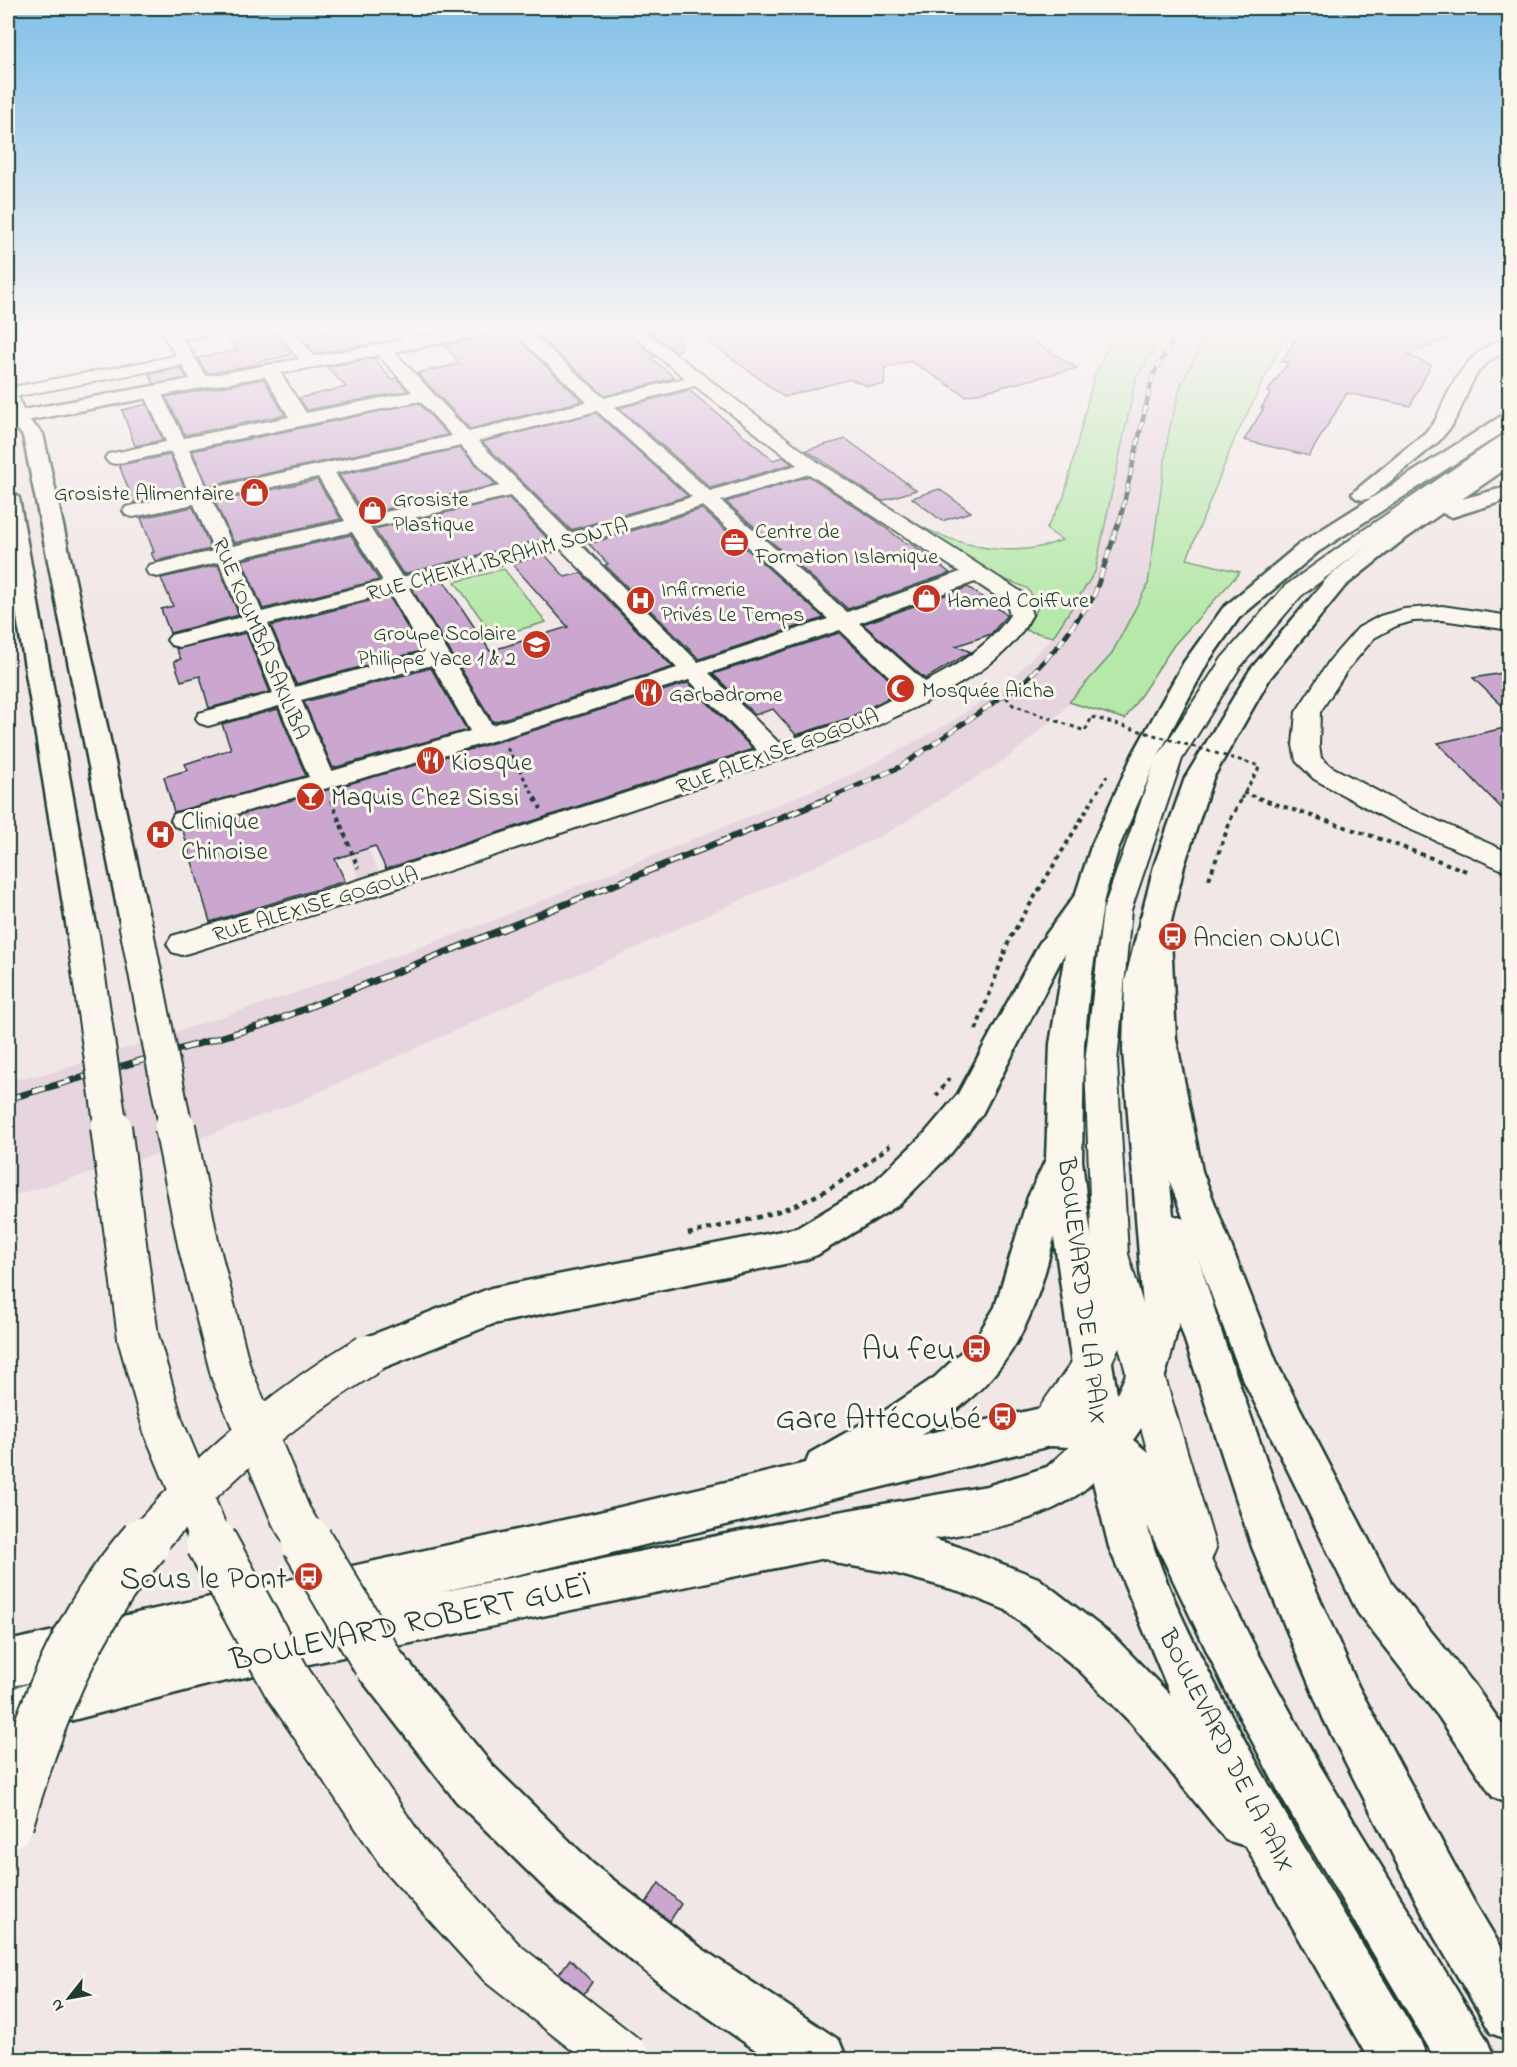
<svg xmlns="http://www.w3.org/2000/svg" width="1517" height="2067" font-family="'Indie Flower',sans-serif">
<style>
.built{fill:#e6d4df}
.green{fill:#b5e8a9;stroke:#6a926e;stroke-width:1.5}
.building{fill:#cba7d0;stroke:#1f3d34;stroke-width:1.5}
.lines{fill:none;stroke-linecap:round;stroke-linejoin:round}
.minor-casing{stroke:#1f3d34;stroke-width:4}
.major-casing{stroke:#1f3d34;stroke-width:5}
.highway-casing{stroke:#1f3d34;stroke-width:5}
.path-far2{stroke:#1f3d34;stroke-width:3;stroke-dasharray:4 4;stroke-linecap:butt}
.path-far1{stroke:#1f3d34;stroke-width:4;stroke-dasharray:4.5 4.5;stroke-linecap:butt}
.path{stroke:#1f3d34;stroke-width:4.5;stroke-dasharray:5 5;stroke-linecap:butt}
.minor{fill:#fbf7ec;fill-rule:evenodd}
.major{fill:#fbf7ec;fill-rule:evenodd}
.highway{fill:#fbf7ec;fill-rule:evenodd}
.rail-far2-casing{stroke:#1f3d34;stroke-width:4.5}
.rail-far1-casing{stroke:#1f3d34;stroke-width:5}
.rail-casing{stroke:#1f3d34;stroke-width:7}
.rail-far2{stroke:#fbf7ec;stroke-width:3;stroke-dasharray:8;stroke-linecap:butt}
.rail-far1{stroke:#fbf7ec;stroke-width:4;stroke-dasharray:10;stroke-linecap:butt}
.rail{stroke:#fbf7ec;stroke-width:4.5;stroke-dasharray:13;stroke-linecap:butt}
.highway-bridge-far2-casing{stroke:#1f3d34;stroke-width:36;stroke-linecap:butt}
.highway-bridge-far1-casing{stroke:#1f3d34;stroke-width:44;stroke-linecap:butt}
.highway-bridge-casing{stroke:#1f3d34;stroke-width:54;stroke-linecap:butt}
.path-bridge{stroke:#1f3d34;stroke-width:3;stroke-dasharray:4 4;stroke-linecap:butt}
.highway-bridge-far2{stroke:#fbf7ec;stroke-width:32}
.highway-bridge-far1{stroke:#fbf7ec;stroke-width:40}
.highway-bridge{stroke:#fbf7ec;stroke-width:50}
.labels{text-anchor:middle;stroke-width:6;stroke-linejoin:round;paint-order:stroke}
.far-poi-label{font-size:22px;fill:#1f3d34;stroke:#fbf7ec;text-anchor:start}
.far-street-label{font-size:22px;fill:#1f3d34;stroke:#fbf7ec}
.poi-label{font-size:26px;fill:#1f3d34;stroke:#fbf7ec;text-anchor:start}
.street-label{font-size:26px;fill:#1f3d34;stroke:#fbf7ec}
.near-poi-label{font-size:32px;fill:#1f3d34;stroke:#fbf7ec;text-anchor:end}
.near-street-label{font-size:32px;fill:#1f3d34;stroke:#fbf7ec}
</style>
<rect width="100%" height="100%" fill="#f1e7e6"/>
<filter id="ink" filterUnits="userSpaceOnUse"><feTurbulence type="fractalNoise" baseFrequency=".0167" numOctaves="2"/><feDisplacementMap in="SourceGraphic" scale="12" xChannelSelector="R" yChannelSelector="G"/><feConvolveMatrix kernelMatrix="1 2 1 2 8 2 1 2 1" color-interpolation-filters="sRGB"/></filter>
<g filter="url(#ink)">
<g class="built">
<polygon points="1166,331 1214,331 1201,347 1181,385 1169,430 1148,584 1111,655 1061,712 1009,757 885,834 298,1102 157,1154 8,1197 8,1081 54,1072 289,995 497,919 853,774 949,724 1007,683 1053,637 1095,572 1136,378"/>
<polygon points="340,785 379,874 360,880 320,791"/>
</g>
<g class="green">
<path d="M1114,331H1166L1136,378L1095,572L1053,637L1025,630L1039,606L1027,588L994,575L958,571L819,465C887,510 977,575 1062,540L1046,529L1064,497L1093,380Z"/>
<polygon points="1214,331 1288,331 1235,438 1187,559 1240,572 1174,645 1125,719 1069,702 1111,655 1148,584 1169,430 1181,385 1201,347"/>
<polygon points="504,569 546,622 494,637 455,582"/>
</g>
<g class="building">
<polygon points="223,331 274,331 291,355 258,362 259,364 207,374 198,358 238,350"/>
<polygon points="335,331 351,331 363,345 315,354 302,337"/>
<polygon points="490,331 510,331 582,401 470,429 417,373 460,364 445,345 485,337"/>
<polygon points="532,331 625,331 655,357 651,358 675,378 605,396"/>
<polygon points="648,331 678,331 681,350 676,352"/>
<polygon points="746,331 1017,331 1077,368 966,396 911,361 885,368 884,385 868,386 850,379 784,397 707,340"/>
<polygon points="1302,331 1465,331 1465,332 1407,355 1431,365 1410,406 1347,393 1309,456 1244,440 1264,408 1261,408 1271,393 1267,392 1288,363 1281,361"/>
<polygon points="374,358 391,379 396,378 408,391 307,410 299,398 346,387 327,367"/>
<polygon points="181,368 187,378 154,384 149,374"/>
<polygon points="264,379 285,415 185,435 166,397"/>
<polygon points="689,390 773,460 783,457 792,464 711,488 619,408"/>
<polygon points="419,403 448,435 208,486 192,451"/>
<polygon points="147,404 163,440 135,446 122,410"/>
<polygon points="596,413 688,496 571,530 482,442"/>
<polygon points="846,439 916,490 882,501 806,450"/>
<polygon points="460,448 496,485 364,514 339,475"/>
<polygon points="170,455 186,491 134,503 119,465"/>
<polygon points="809,476 875,520 907,544 910,543 950,573 848,609 726,502"/>
<polygon points="317,480 341,519 234,543 215,502"/>
<polygon points="939,489 971,512 942,521 912,498"/>
<polygon points="509,498 547,538 403,574 374,529"/>
<polygon points="193,507 211,549 155,561 151,553 154,552 141,518"/>
<polygon points="702,509 824,618 699,659 605,565 608,564 589,544"/>
<polygon points="351,535 379,580 263,609 242,560"/>
<polygon points="545,555 565,577 581,573 673,667 493,722 412,589 444,581 490,651 568,627 512,564"/>
<polygon points="218,565 239,615 170,633 161,609 173,606 161,578"/>
<polygon points="968,587 1007,615 991,634 956,646 971,652 925,679 863,624"/>
<polygon points="389,596 421,651 296,684 271,626"/>
<polygon points="246,633 270,692 209,708 200,676 181,681 174,661 181,659 176,649"/>
<polygon points="839,633 902,691 849,718 796,735 773,709 755,715 713,674"/>
<polygon points="431,668 467,730 333,768 304,702"/>
<polygon points="1509,672 1509,712 1473,678"/>
<polygon points="688,683 753,749 386,869 375,846 335,859 345,881 210,922 183,831 493,743"/>
<polygon points="278,709 306,776 174,812 164,777 188,770 185,764 231,749 222,724"/>
<polygon points="1509,727 1509,816 1438,743"/>
<polygon points="659,1883 681,1904 670,1921 646,1903"/>
<polygon points="570,1959 592,1982 584,1994 559,1974"/>
</g>
<g class="lines">
<defs>
<g id="minor">
<polygon points="161,331 210,331 208,335 183,339 206,376 203,380 191,380 182,365 8,398 8,388 176,356"/>
<polygon points="278,331 294,331 320,363 317,367 305,367"/>
<path d="M394,331H411L422,343L420,347C408,350 400,340 394,331Z"/>
<path d="M512,331H529L604,398L685,378L627,331H645L819,463L1026,595L1032,615C1027,623 1023,631 1017,638C984,679 914,707 868,730L376,895L182,955L172,952L167,944L172,936L356,881L757,750L689,680L492,741L184,829L174,826L171,820L174,814L309,777L279,706L208,726L199,723L196,718L199,713L273,693L247,630L179,647L171,645L167,640L171,635L242,617L219,562L157,577L149,575L146,570L149,565L214,551L194,504L133,517L126,515L123,511L126,507L189,493L171,452L115,464L108,462L105,458L108,454L166,442L143,391L146,387H158L184,438L289,417L261,370L264,366H276L306,413L412,392L373,349L376,345H388L469,432L587,402ZM695,386L797,465L710,491L614,407ZM420,401L452,436L207,489L189,449ZM597,411L692,497L570,533L478,441ZM461,446L500,486L363,517L335,473ZM809,474L960,572L847,612L721,501ZM318,477L345,521L233,546L212,500ZM510,496L551,539L402,577L370,528ZM703,506L828,619L698,662L580,544ZM352,532L383,581L262,612L239,558ZM561,549L677,668L492,725L409,588ZM975,582L1007,603L1010,615C990,645 957,666 925,682L859,623ZM390,593L424,652L295,687L268,624ZM840,630L906,692L850,720L779,743L709,673ZM432,665L470,731L332,771L301,700Z"/>
<path d="M1510,337V349C1463,371 1474,393 1450,428H1436L1434,424C1450,387 1466,348 1510,337Z"/>
<path d="M1510,433V448L1382,535L1301,596L1240,667L1182,759L1131,910L1117,1062L1128,1254L1216,1548L1210,1563L1195,1569L1180,1563L1174,1548L1119,1347L1103,1381L1081,1417L1064,1440L1050,1446L1036,1440L1030,1426C1043,1396 1069,1373 1082,1343C1093,1319 1084,1292 1096,1270L1092,1254L1085,1062L1103,910L1156,759L1222,658L1285,586L1368,527L1503,435Z"/>
<polygon points="1442,606 1510,616 1510,630 1442,620 1413,621 1396,626 1374,638 1348,669 1320,712 1319,745 1321,758 1332,767 1409,808 1510,853 1510,873 1389,820 1314,779 1296,761 1293,745 1296,712 1330,660 1358,628 1380,616 1404,609"/>
</g>
<g id="major">
<polygon points="452,331 488,331 485,335 479,336 15,423 8,420 8,386 15,388 23,410"/>
<path d="M1510,413V428L1318,552L1239,618L1208,662L1179,716L1159,754L1119,847L1104,899L1090,986L1084,1044L1082,1160L1089,1221L1117,1394L1125,1377L1143,1307L1123,1050L1125,981L1154,866L1185,778L1250,670L1329,576L1382,534L1503,452L1510,450V466L1462,499L1510,486V499L1452,517L1442,513L1398,544L1345,586L1270,678L1213,778L1184,866L1157,981V1050L1173,1215L1184,1219L1190,1231L1224,1340L1295,1542L1358,1686L1473,1900L1510,1962V2041L1491,2033L1435,1938L1324,1720L1252,1547L1179,1322C1169,1364 1160,1405 1133,1440L1155,1458L1182,1502L1257,1651L1320,1766L1487,2040L1495,2060H1436L1284,1802L1223,1685L1147,1525C1165,1589 1198,1651 1228,1709C1287,1822 1354,1931 1420,2040L1428,2060H1369L1246,1846L1226,1840L1131,1723L1080,1671L1006,1610L959,1591L894,1573L840,1564L826,1558L815,1560L207,1685L8,1737V1689L57,1677L8,1687V1641L591,1514L806,1463L810,1453L886,1410L935,1377L976,1338L995,1307L1028,1197L1046,1159L1050,1044L1074,899L1091,847L1133,754L1184,662L1223,608L1302,542L1503,415ZM1054,1237L1078,1408L1050,1406L921,1435C1006,1380 1031,1334 1054,1237ZM1050,1446L1069,1447L1047,1467L987,1486L815,1516L440,1592L591,1558ZM1093,1482L1109,1547L1171,1696L1114,1637L1038,1578L959,1547L933,1539C986,1530 1052,1521 1093,1482Z"/>
<polygon points="1443,418 1450,420 1453,424 1439,441 1370,498 1363,500 1356,498 1352,494 1356,490 1425,433 1436,420"/>
</g>
<g id="highway">
<polygon points="15,411 22,413 43,434 150,922 146,930 135,933 124,930 120,922 23,436 17,429 8,434 8,414"/>
<polygon points="8,492 15,494 19,498 98,936 94,944 83,947 72,944 68,936 8,561"/>
<polygon points="1089,888 1100,891 1104,899 1062,958 982,1114 951,1153 900,1204 817,1255 804,1260 493,1324 368,1374 354,1368 348,1355 354,1342 491,1288 797,1228 874,1182 925,1133 958,1094 1039,944 1078,891"/>
<polygon points="1155,908 1166,911 1170,919 1176,1039 1202,1171 1278,1366 1390,1581 1473,1683 1510,1736 1510,1805 1493,1797 1439,1717 1358,1613 1241,1375 1166,1171 1142,1039 1140,919 1144,911"/>
<polygon points="378,1639 395,1645 492,1765 593,1864 701,1948 839,2040 847,2060 770,2060 663,1986 557,1900 456,1801 361,1679 355,1662 361,1645"/>
</g>
</defs>
<use href="#minor" class="minor-casing"/>
<use href="#major" class="major-casing"/>
<use href="#highway" class="highway-casing"/>
<g class="path-far2">
<polyline points="975,689 1007,698 1013,705 1085,731 1092,717"/>
<polyline points="507,748 536,799"/>
<polyline points="1243,793 1262,799"/>
<polyline points="1093,799 1107,776"/>
<polyline points="1241,799 1260,766"/>
</g>
<g class="path-far1">
<polyline points="535,798 541,809"/>
<polyline points="1258,798 1375,837 1469,872"/>
<polyline points="331,800 358,868"/>
<polyline points="1209,879 1232,816 1242,798"/>
<polyline points="976,1030 1010,938 1094,798"/>
<polyline points="936,1096 950,1078"/>
</g>
<path class="path" d="M688,1234C728,1224 771,1217 809,1199C838,1186 865,1165 890,1145"/>
<use href="#minor" class="minor"/>
<use href="#major" class="major"/>
<use href="#highway" class="highway"/>
<defs>
<polyline id="rail-far2" points="1113,538 1121,516 1153,375 1173,340 1182,331"/>
<polyline id="rail-far1" points="827,799 900,767 1025,681 1059,645 1094,596 1114,537"/>
<polyline id="rail" points="8,1099 267,1024 830,798"/>
</defs>
<use href="#rail-far2" class="rail-far2-casing"/>
<use href="#rail-far1" class="rail-far1-casing"/>
<use href="#rail" class="rail-casing"/>
<use href="#rail-far2" class="rail-far2"/>
<use href="#rail-far1" class="rail-far1"/>
<use href="#rail" class="rail"/>
<defs>
<g id="highway-bridge-far2">
<polyline points="135,922 176,1129"/>
<polyline points="83,936 111,1129"/>
</g>
<g id="highway-bridge-far1">
<polyline points="111,1127 138,1337 163,1426 212,1544"/>
<polyline points="175,1127 198,1243 231,1373 291,1516 308,1544"/>
<path d="M144,1544C210,1470 283,1406 368,1355"/>
</g>
<g id="highway-bridge">
<polyline points="211,1542 287,1682 404,1855 503,1964 625,2060"/>
<polyline points="307,1542 378,1662"/>
<path d="M8,1823C36,1724 76,1620 145,1542"/>
</g>
</defs>
<use href="#highway-bridge-far2" class="highway-bridge-far2-casing"/>
<use href="#highway-bridge-far1" class="highway-bridge-far1-casing"/>
<use href="#highway-bridge" class="highway-bridge-casing"/>
<polyline class="path-bridge" points="1092,717 1260,766"/>
<use href="#highway-bridge-far2" class="highway-bridge-far2"/>
<use href="#highway-bridge-far1" class="highway-bridge-far1"/>
<use href="#highway-bridge" class="highway-bridge"/>
</g>
</g>
<linearGradient id="sky" x2="0" y2="1"><stop stop-color="#81c0e8"/><stop offset="0.53" stop-color="#f9f4f4"/><stop offset="1" stop-color="#f9f4f4" stop-opacity="0"/></linearGradient>
<rect width="1517" height="620" fill="url(#sky)"/>
<defs>
<symbol id="shop-disc" viewBox="-11 -11 22 22"><circle r="9.5" fill="#c8321e" stroke="#fbf7ec"/><path d="M-5-2.5h2.3a2.7 3.5 0 0 1 5.4 0H5L5.5 6h-11ZM-1.5-2.5h3a1.5 2.3 0 0 0-3 0Z" fill="#fff"/></symbol>
<symbol id="office-disc" viewBox="-11 -11 22 22"><circle r="9.5" fill="#c8321e" stroke="#fbf7ec"/><path d="M-6-3h4V-5.5h4V-3h4V5H-6ZM-1-4.5V-3h2v-1.5ZM-6 0V1H6V0Z" fill="#fff"/></symbol>
<symbol id="hospital-disc" viewBox="-11 -11 22 22"><circle r="9.5" fill="#c8321e" stroke="#fbf7ec"/><path d="M-5-5h3v3.5h4V-5h3V5h-3V1.5h-4V5h-3Z" fill="#fff"/></symbol>
<symbol id="school-disc" viewBox="-11 -11 22 22"><circle r="9.5" fill="#c8321e" stroke="#fbf7ec"/><path d="M0-5L7-2L0 1L-7-2ZM-4 1L0 2.5L4 1V4Q0 6-4 4Z" fill="#fff"/></symbol>
<symbol id="mosque-disc" viewBox="-11 -11 22 22"><circle r="9.5" fill="#c8321e" stroke="#fbf7ec"/><path d="M3.5-4.9A6 6 0 1 0 3.5 4.9A5 5 0 1 1 3.5-4.9Z" fill="#fff"/></symbol>
<symbol id="restaurant-disc" viewBox="-11 -11 22 22"><circle r="9.5" fill="#c8321e" stroke="#fbf7ec"/><path d="M-5-6h1v4h1v-4h1v4h1v-4h1v5L-1.5 .5V6h-2V.5L-5-1ZM5-6V6H3V1.5H1.5Q1.5-4 5-6Z" fill="#fff"/></symbol>
<symbol id="bar-disc" viewBox="-11 -11 22 22"><circle r="9.5" fill="#c8321e" stroke="#fbf7ec"/><path d="M-6-5H6L.8 .8V4.5H3.5V6h-7V4.5H-.8V.8Z" fill="#fff"/></symbol>
<symbol id="bus-disc" viewBox="-11 -11 22 22"><circle r="9.5" fill="#c8321e" stroke="#fbf7ec"/><path d="M-5-6H5V4H4V6H2V4H-2V6H-4V4H-5ZM-3.5-4V0h7V-4ZM-3.5 1.2v1.5H-2V1.2ZM2 1.2v1.5H3.5V1.2Z" fill="#fff"/></symbol>
</defs>
<g fill-rule="evenodd">
<use href="#shop-disc" x="238" y="476" width="33" height="33"/>
<use href="#shop-disc" x="356" y="494" width="33" height="33"/>
<use href="#office-disc" x="718" y="526" width="33" height="33"/>
<use href="#shop-disc" x="910" y="582" width="33" height="33"/>
<use href="#hospital-disc" x="624" y="584" width="33" height="33"/>
<use href="#school-disc" x="520" y="628" width="33" height="33"/>
<use href="#mosque-disc" x="884" y="672" width="33" height="33"/>
<use href="#restaurant-disc" x="632" y="676" width="33" height="33"/>
<use href="#restaurant-disc" x="414" y="744" width="33" height="33"/>
<use href="#bar-disc" x="294" y="780" width="33" height="33"/>
<use href="#hospital-disc" x="144" y="818" width="33" height="33"/>
<use href="#bus-disc" x="1156" y="920" width="33" height="33"/>
<use href="#bus-disc" x="960" y="1332" width="33" height="33"/>
<use href="#bus-disc" x="986" y="1400" width="33" height="33"/>
<use href="#bus-disc" x="292" y="1560" width="33" height="33"/>
</g>
<g class="labels">
<g class="far-poi-label">
<text x="234" y="500" text-anchor="end">Grosiste Alimentaire</text>
<text x="393" y="506">Grosiste<tspan x="393" dy="25">Plastique</tspan></text>
<text x="755" y="538">Centre de<tspan x="755" dy="25">Formation Islamique</tspan></text>
<text x="661" y="596">Infirmerie<tspan x="661" dy="25">Privés Le Temps</tspan></text>
<text x="947" y="607">Hamed Coiffure</text>
<text x="516" y="640" text-anchor="end">Groupe Scolaire<tspan x="516" dy="25">Philippe Yace 1 &amp; 2</tspan></text>
<text x="922" y="697">Mosquée Aicha</text>
<text x="669" y="701">Garbadrome</text>
</g>
<g class="far-street-label">
<text transform="translate(497 558) rotate(-15)" y="8">RUE CHEIKH IBRAHIM SONTA</text>
<text transform="translate(262 638) rotate(67)" y="8">RUE KOUMBA SAKILIBA</text>
<text transform="translate(777 750) rotate(-20)" y="8">RUE ALEXISE GOGOUA</text>
<text transform="translate(315 903) rotate(-17)" y="8">RUE ALEXISE GOGOUA</text>
</g>
<g class="poi-label">
<text x="451" y="770">Kiosque</text>
<text x="331" y="805">Maquis Chez Sissi</text>
<text x="181" y="829">Clinique<tspan x="181" dy="30">Chinoise</tspan></text>
<text x="1193" y="946">Ancien ONUCI</text>
</g>
<g class="street-label">
<text transform="translate(1084 1291) rotate(83)" y="9">BOULEVARD DE LA PAIX</text>
<text transform="translate(1228 1750) rotate(63)" y="9">BOULEVARD DE LA PAIX</text>
</g>
<g class="near-poi-label">
<text x="955" y="1359">Au feu</text>
<text x="981" y="1428">Gare Attécoubé</text>
<text x="287" y="1588">Sous le Pont</text>
</g>
<g class="near-street-label">
<text transform="translate(410 1621) rotate(-12)" y="11">BOULEVARD ROBERT GUEÏ</text>
</g>
</g>
<rect width="1517" height="2067" fill="none" stroke="#fbf7ec" stroke-width="30"/>
<rect x="15" y="15" width="1487" height="2037" fill="none" stroke="#1f3d34" stroke-width="2" filter="url(#ink)"/>
<g transform="translate(69 1998) rotate(239)" stroke="#fbf7ec" stroke-width="4.5" paint-order="stroke">
<path d="M0-4.5L10 22L0 15L-10 22Z" fill="#1f3d34"/>
<text y="-9" font-size="16" font-weight="bold" text-anchor="middle" fill="#1f3d34">N</text>
</g>
</svg>
